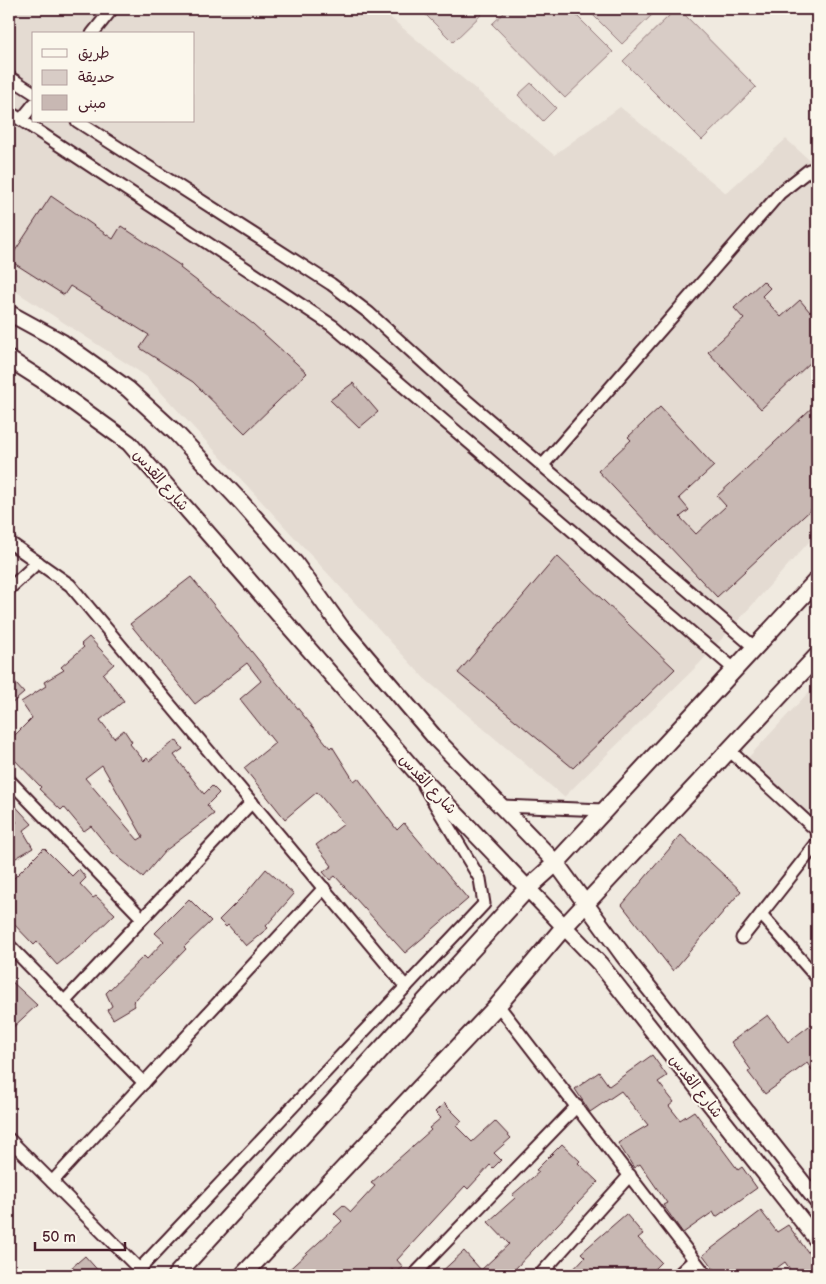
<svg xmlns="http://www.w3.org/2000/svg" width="826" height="1284" font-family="'Balsamiq Sans','Playpen Sans Arabic',sans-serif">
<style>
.built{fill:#e4dbd2;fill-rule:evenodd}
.green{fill:#d8ccc6;stroke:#917678}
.building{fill:#c8b8b3;stroke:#4a1f2b;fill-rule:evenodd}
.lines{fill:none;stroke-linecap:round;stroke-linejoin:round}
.street-casing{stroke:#4a1f2b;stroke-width:15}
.secondary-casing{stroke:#4a1f2b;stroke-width:19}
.primary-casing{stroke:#4a1f2b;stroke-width:20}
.street{stroke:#fbf7ec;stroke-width:11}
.secondary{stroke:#fbf7ec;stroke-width:15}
.primary{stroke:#fbf7ec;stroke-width:16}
.labels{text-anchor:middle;stroke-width:4;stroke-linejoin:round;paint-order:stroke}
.street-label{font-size:15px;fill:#4a1f2b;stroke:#fbf7ec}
</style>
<rect width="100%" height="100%" fill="#f0eae0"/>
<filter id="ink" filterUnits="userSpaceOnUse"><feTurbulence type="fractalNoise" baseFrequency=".02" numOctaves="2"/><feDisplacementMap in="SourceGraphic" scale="10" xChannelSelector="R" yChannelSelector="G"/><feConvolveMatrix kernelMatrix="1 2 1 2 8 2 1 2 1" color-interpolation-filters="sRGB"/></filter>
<g filter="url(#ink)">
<g class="built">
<path d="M9,9H380L554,155L620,107L726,193L786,139L817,167V533L699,664L564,797L424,678L146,376L9,287ZM34,34H194V121H34Z"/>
<polygon points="817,683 817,823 747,759"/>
</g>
<g class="green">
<polygon points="420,9 487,9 453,42"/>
<polygon points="508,9 570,9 613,52 565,98 492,24"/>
<polygon points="587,9 658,9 622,44"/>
<polygon points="676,9 679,9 756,87 702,140 623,61"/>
<polygon points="531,83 556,108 543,121 518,95"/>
</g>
<g class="building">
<polygon points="51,196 113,239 121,226 181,266 180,268 253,324 307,373 245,433 193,382 140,348 149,335 70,286 64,295 9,260"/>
<polygon points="763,281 770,288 762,296 781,317 800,300 810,312 817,305 817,366 812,361 761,409 708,352 744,319 734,308"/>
<polygon points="353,383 378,412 359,428 330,400"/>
<polygon points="817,403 817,504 717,597 598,471 631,440 628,437 660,407 714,466 679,498 689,510 680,517 696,534 726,506 717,496"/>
<polygon points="557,556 675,669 573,768 458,673"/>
<polygon points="191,577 330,748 332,746 354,781 358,778 397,830 404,823 468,899 405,953 335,876 330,880 323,872 332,866 316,845 344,824 317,792 285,819 244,768 275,743 240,699 261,681 247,663 195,704 130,624"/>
<path d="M89,637L114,664L103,674L124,701L100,720L114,738L124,730L132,742L130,744L144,761L147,758L149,761L176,740L183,749L174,755L204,794L212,786L219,793L207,805L214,814L165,851L143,877L112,852L91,826L84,831L64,807L61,810L39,789L41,787L9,754V741L32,718L21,702L46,686L44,682L64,670L61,667L84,647L81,644ZM102,765L143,837L138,840L85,778Z"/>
<polygon points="9,676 24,693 9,706"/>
<polygon points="9,799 32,824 23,831 33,848 9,862 9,827 17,822 9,814"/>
<polygon points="681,835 741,891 673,971 622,905"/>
<polygon points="44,848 72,876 79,869 86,878 80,884 93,898 96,896 115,914 87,941 57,965 37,942 34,945 9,919 9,883"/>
<polygon points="266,869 294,894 266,926 268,928 246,946 228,925 226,927 219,920 245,894"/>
<polygon points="189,899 211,921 184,947 186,949 162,974 133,1002 135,1006 113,1019 107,1010 112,1006 106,993 144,956 147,959 164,941 155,933"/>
<polygon points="9,979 37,1005 9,1031"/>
<polygon points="768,1015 788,1042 817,1020 817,1077 807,1063 765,1094 748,1072 751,1070 731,1042"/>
<polygon points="652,1055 667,1076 658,1082 674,1102 669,1106 680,1120 694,1111 738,1170 742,1167 757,1188 716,1217 713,1212 683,1233 663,1205 667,1203 640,1164 634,1168 618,1143 648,1125 621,1091 590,1112 575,1089 599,1072 609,1086"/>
<polygon points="444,1103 462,1121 456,1126 472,1142 495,1121 511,1138 494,1153 501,1160 493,1168 490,1165 468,1189 465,1186 397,1260 403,1267 396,1273 392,1269 385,1275 347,1275 342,1270 337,1275 283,1275 342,1221 334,1213 343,1205 351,1212 375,1186 371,1183 431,1130 429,1128 441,1118 435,1112"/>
<polygon points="562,1144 580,1161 578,1163 598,1182 514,1270 519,1275 438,1275 464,1251 481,1270 509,1244 488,1222 515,1198 512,1195 539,1172 536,1170"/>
<polygon points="761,1211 777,1232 788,1225 810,1255 812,1254 817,1261 817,1275 794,1275 785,1262 767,1275 718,1275 703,1255"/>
<polygon points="626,1214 643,1234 638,1238 661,1262 648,1275 568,1275 585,1257 581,1253"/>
<polygon points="85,1256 102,1275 63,1275"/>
</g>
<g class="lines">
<defs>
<g id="street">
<polyline points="92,34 112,9"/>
<polyline points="9,77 34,93"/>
<polyline points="9,112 333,326 734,669"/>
<polyline points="21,120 34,104"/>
<polyline points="77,121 331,284 369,313 446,383 754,647"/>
<polyline points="542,466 780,193 809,170 817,169"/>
<polyline points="9,542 70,585 406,987"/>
<polyline points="9,589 38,562"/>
<polyline points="730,751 817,831"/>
<polyline points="9,780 142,918"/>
<polyline points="501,806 604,810"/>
<polyline points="761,914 817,978"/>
<polyline points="742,938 817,843"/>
<polyline points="9,945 144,1083"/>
<polyline points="64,1002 252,802"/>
<polyline points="498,1005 706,1275"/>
<polyline points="9,1139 140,1270"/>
<polyline points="52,1182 324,888"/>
<polyline points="134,1275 484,904 480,879 424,786"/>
<polyline points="414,1275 577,1106"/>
<polyline points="540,1275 630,1175"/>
<polyline points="678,1275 694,1260"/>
</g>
<g id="secondary">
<polyline points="9,313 62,342 128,389 176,433 241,502 295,563 341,627 437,740 556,863 623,955 817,1201"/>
<polyline points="9,359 42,380 129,443 416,772 600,964 817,1240"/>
</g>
<g id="primary">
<polyline points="176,1275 526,890 556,863 817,580"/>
<polyline points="243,1275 498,1005 564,927 817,656"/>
</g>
</defs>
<use href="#street" class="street-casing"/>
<use href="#secondary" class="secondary-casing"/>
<use href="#primary" class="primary-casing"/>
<use href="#street" class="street"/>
<use href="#secondary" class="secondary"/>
<use href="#primary" class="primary"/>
</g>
</g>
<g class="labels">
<g class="street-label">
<text transform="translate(161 480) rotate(49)" y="5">شارع القدس</text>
<text transform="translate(428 784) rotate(47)" y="5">شارع القدس</text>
<text transform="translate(696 1086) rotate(52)" y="5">شارع القدس</text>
</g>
</g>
<rect width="826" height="1284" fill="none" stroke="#fbf7ec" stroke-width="30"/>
<rect x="15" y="15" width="796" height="1254" fill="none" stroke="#4a1f2b" stroke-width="2" filter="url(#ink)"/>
<rect x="32" y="32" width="162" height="90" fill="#fbf7ec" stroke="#b4a19f"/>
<rect x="42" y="49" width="25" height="8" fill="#fbf7ec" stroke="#b4a19f"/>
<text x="78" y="58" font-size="15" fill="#4a1f2b">طريق</text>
<rect x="42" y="70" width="25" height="15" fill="#d8ccc6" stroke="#b4a19f"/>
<text x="78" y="82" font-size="15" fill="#4a1f2b">حديقة</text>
<rect x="42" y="95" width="25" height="15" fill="#c8b8b3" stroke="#b4a19f"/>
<text x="78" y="108" font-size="15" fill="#4a1f2b">مبنى</text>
<path d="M35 1242v8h90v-8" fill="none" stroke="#4a1f2b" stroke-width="2.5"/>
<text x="42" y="1242" font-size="15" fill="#4a1f2b" stroke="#fbf7ec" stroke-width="4" paint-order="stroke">50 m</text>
</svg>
